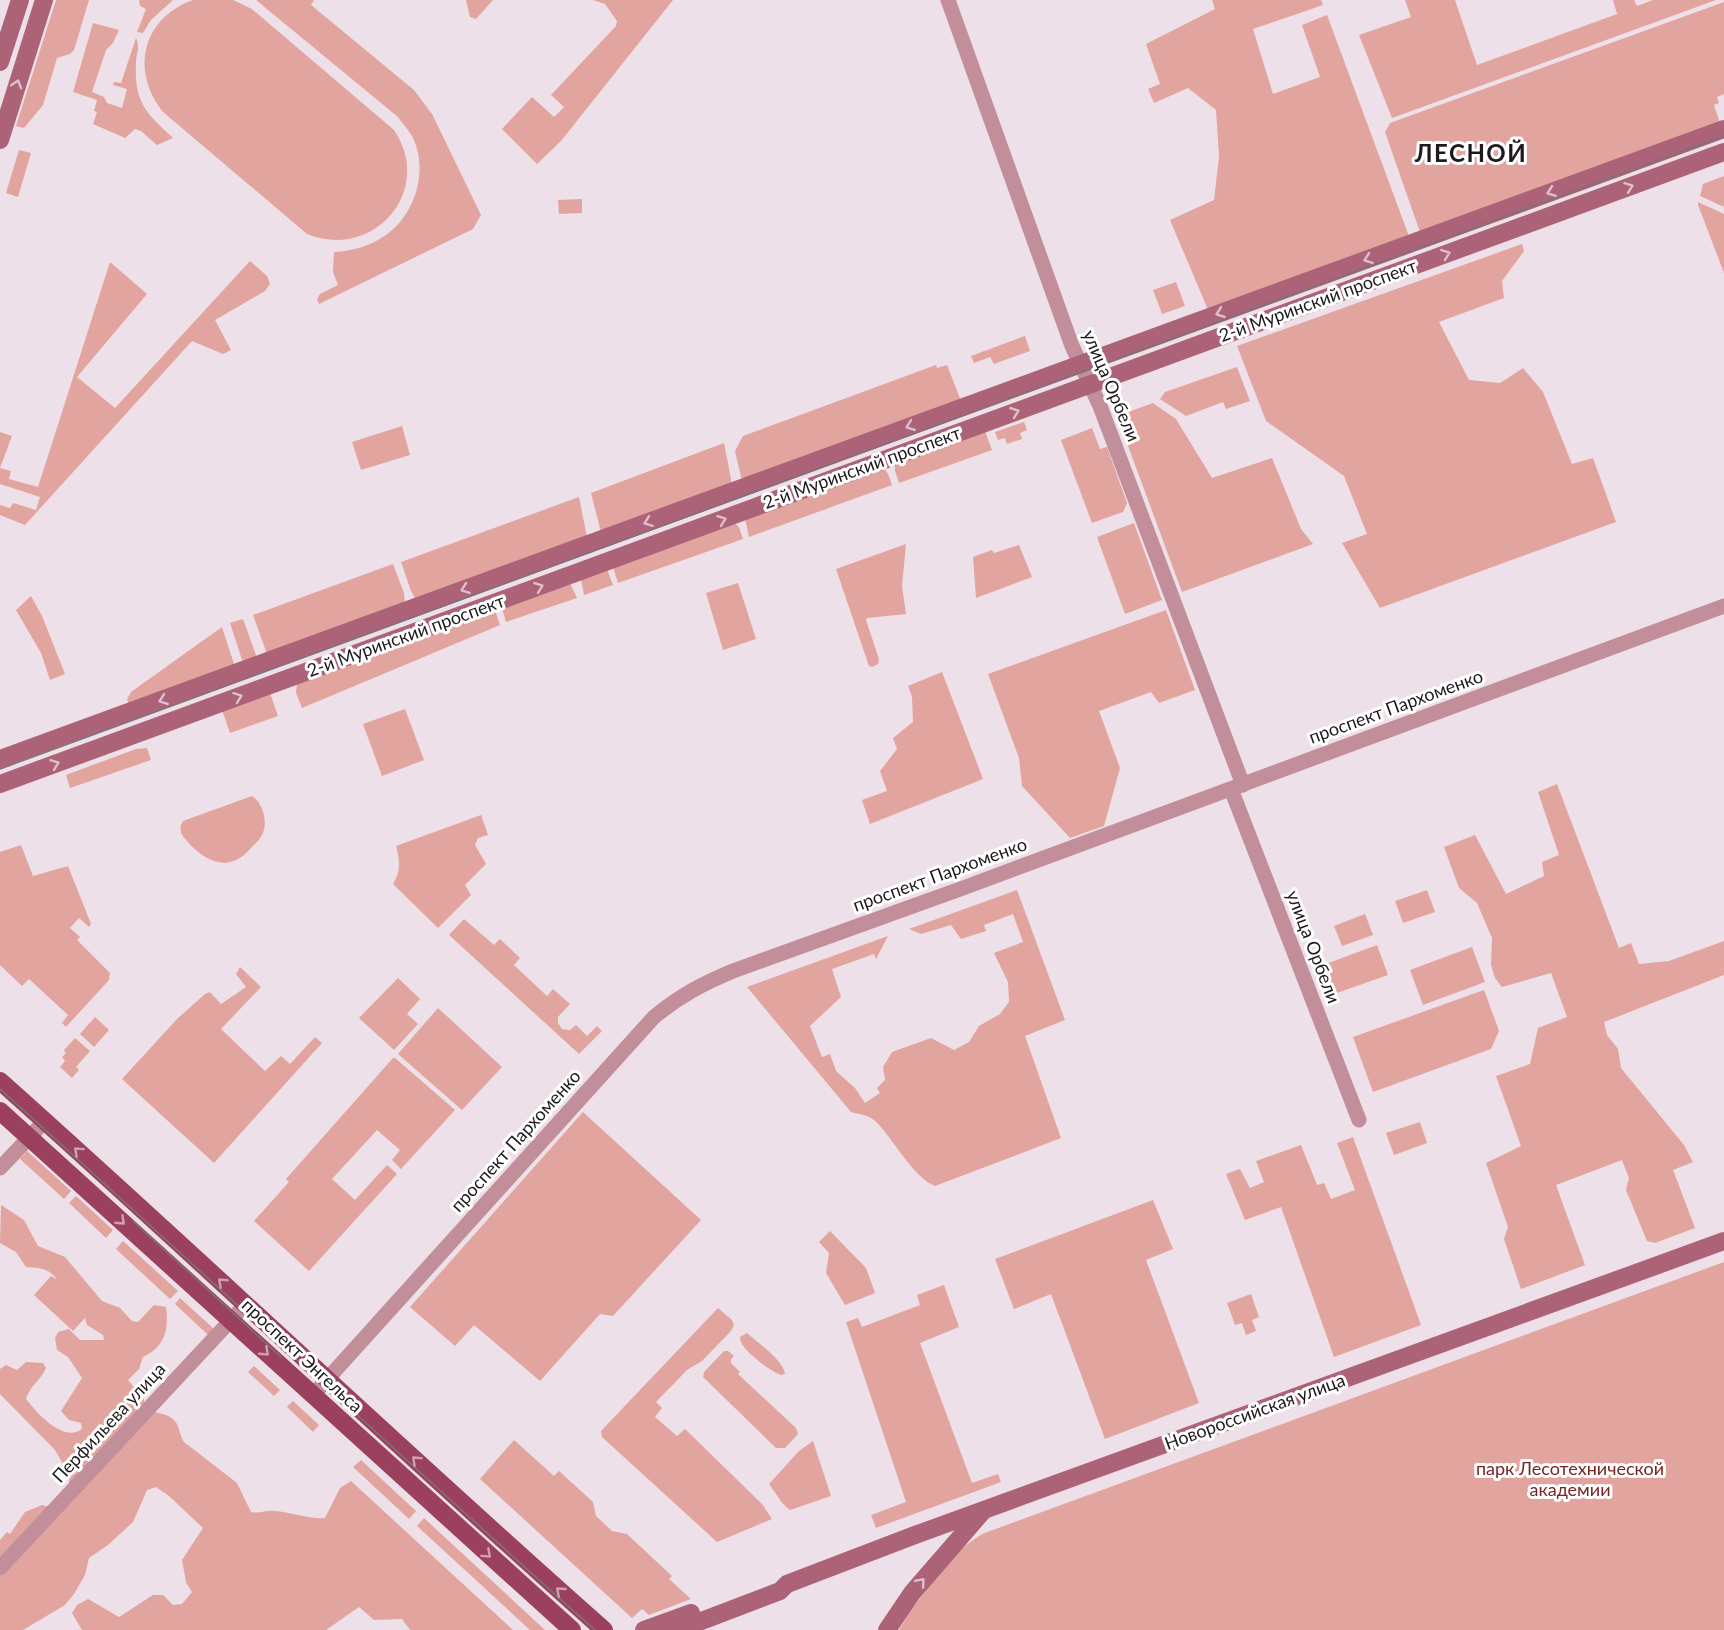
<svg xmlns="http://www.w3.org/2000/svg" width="1724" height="1630" font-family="Lato,sans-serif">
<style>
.green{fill:#e2a49e}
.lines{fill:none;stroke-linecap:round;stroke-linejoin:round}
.street{stroke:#c28e9a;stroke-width:15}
.secondary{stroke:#ac6277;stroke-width:18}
.primary{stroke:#9b415d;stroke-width:18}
.tram{stroke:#7b7378;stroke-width:1.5}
.oneway{stroke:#dec0c9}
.oneway2{stroke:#cda0ae}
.labels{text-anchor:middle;stroke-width:6;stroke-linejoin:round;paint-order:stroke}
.street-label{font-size:18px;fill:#1d191c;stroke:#fff}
.park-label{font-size:18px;fill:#772624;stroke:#fff}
.district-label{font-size:24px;font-weight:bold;letter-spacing:1.5px;fill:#1d191c;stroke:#fff}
</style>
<rect width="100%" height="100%" fill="#eee0e8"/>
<g class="green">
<polygon points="56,0 89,0 74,50 70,54 57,58 43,105 24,128 16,126"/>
<polygon points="139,0 173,0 151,20 143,33 137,32 146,9 140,6"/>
<path d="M193,0H233L252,9L394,130C435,191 373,261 307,234L163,112C130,71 142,18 193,0Z"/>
<path d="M256,0H314L311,5L414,90L432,114L481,215L473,229L319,304L317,299L320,294L338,285L333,272L334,252C353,251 370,246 386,235C416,214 429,169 412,136C408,129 402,123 398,117Z"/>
<polygon points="466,0 493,0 476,19 470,17"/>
<polygon points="593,0 673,0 561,141 537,164 502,129 532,97 554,117 564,107 551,95 616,26 617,21 605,4"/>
<polygon points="1212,0 1321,0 1323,5 1253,29 1273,94 1320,77 1302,25 1327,15 1410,239 1209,312 1170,220 1214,200 1219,157 1216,110 1188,88 1154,103 1148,89 1160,84 1146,44 1215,9"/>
<polygon points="1405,0 1455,0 1477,65 1617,14 1613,0 1634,0 1637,6 1653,0 1716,0 1392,118 1359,35 1411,17"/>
<polygon points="1724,2 1724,94 1717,97 1719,103 1714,105 1720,123 1421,235 1385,132 1390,123"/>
<path d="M93,23L119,30L113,43L106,50L92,92L104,97L107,103L122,108L127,89L113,85L114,82L121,83L136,38C140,45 137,53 136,61C134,102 145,112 173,138L157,145L141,131L135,129L125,138L93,124L97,112L94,111L97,100L73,92Z"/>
<polygon points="19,150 31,153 18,197 6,193"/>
<polygon points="1724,176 1724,207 1700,196 1703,184"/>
<polygon points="582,199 582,213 559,214 558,200"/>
<polygon points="1698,202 1724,214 1724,273 1698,205"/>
<polygon points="1522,244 1524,251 1502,281 1504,298 1439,322 1469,380 1500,383 1523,368 1543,392 1572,464 1593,458 1616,522 1380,608 1342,543 1367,534 1344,476 1266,421 1237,346"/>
<polygon points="250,261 267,276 270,284 265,291 215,320 231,350 223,354 192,341 25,525 0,515 0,505 10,508 13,503 36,510 40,497 0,484 0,432 12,436 0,468 11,471 9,479 38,487 110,262 147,294 77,377 115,408"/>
<polygon points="1176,282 1185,306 1162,314 1153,290"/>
<polygon points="1025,336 1030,351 994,364 990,357 974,363 971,356"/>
<polygon points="936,365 937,368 947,365 961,401 744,481 741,477 735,451 743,436"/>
<polygon points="1237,367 1250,401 1226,409 1223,402 1186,416 1160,399 1165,392"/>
<polygon points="1153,403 1176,419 1212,478 1272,458 1301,529 1313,544 1182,592 1117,416"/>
<polygon points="1024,422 1027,430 1020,433 1022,439 1007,444 1005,438 998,440 995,432"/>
<polygon points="402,426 410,455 361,470 352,442"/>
<polygon points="1092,428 1100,449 1107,447 1127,503 1123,512 1092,523 1061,440"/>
<polygon points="985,431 992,450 899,483 895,471 895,464"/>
<polygon points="724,443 731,479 731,485 601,532 591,493"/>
<polygon points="884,468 888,474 892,485 749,537 745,519"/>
<polygon points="579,497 587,537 416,600 411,591 401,562"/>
<polygon points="734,523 739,527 743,539 618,583 613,567"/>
<polygon points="1134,523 1162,600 1125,614 1097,537"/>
<polygon points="906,544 902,586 906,614 867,618 866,620 879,659 878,664 872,667 869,666 836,569"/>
<polygon points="1019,545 1032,577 976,598 973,557 992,550 994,553"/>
<polygon points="393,564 404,593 405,604 267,654 253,615"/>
<polygon points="607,569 613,585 584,595 581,579"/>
<polygon points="570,583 577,598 506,622 502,608"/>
<polygon points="738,583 756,639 723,650 706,593"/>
<polygon points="31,596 42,616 65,674 50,680 41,653 16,610"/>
<polygon points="495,610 500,625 302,708 296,693 297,683"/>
<polygon points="1166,610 1195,690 1159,703 1151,692 1099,711 1120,768 1104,826 1070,838 1022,786 1019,758 988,674"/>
<polygon points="243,619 257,658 243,663 230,623"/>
<polygon points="222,627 235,667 129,705 127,699 131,692"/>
<polygon points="942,672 983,779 870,824 862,800 887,791 880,771 897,749 893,738 913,722 912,697 908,686"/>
<polygon points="270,693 278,716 230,733 222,710"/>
<polygon points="405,709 424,760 382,776 363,724"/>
<polygon points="147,748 151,760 70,788 66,775 136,749"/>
<polygon points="1557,784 1619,948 1631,943 1639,964 1669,961 1724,941 1724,975 1604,1022 1607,1035 1618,1049 1621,1068 1684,1145 1693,1162 1673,1170 1695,1228 1655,1243 1647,1241 1626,1190 1629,1178 1622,1160 1556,1185 1585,1265 1521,1289 1504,1239 1508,1227 1486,1163 1521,1146 1496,1076 1530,1064 1538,1028 1567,1017 1551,973 1502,987 1495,978 1491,965 1492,938 1477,903 1459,888 1444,847 1475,835 1506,894 1544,876 1542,862 1559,855 1538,792"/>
<path d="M252,796C261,801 267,818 264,829C263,837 256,843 251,848C230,873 206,863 187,841C181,835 178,829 183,821Z"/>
<path d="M481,815L488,835L478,838L475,845L486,864L465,885L471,895L438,928L393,884C401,871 400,861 396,846Z"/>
<polygon points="21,845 33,876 68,866 91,924 89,927 79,918 70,928 80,937 77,940 110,973 109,980 66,1027 62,1023 68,1015 29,979 22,986 0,965 0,852"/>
<path d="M1017,890L1065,1020L1025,1036L1061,1138L935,1186C913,1178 892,1136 874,1120C868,1115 858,1114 851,1112L747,987L888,936L876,959L874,954L832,969L841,997L810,1026L822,1057L830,1054L836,1071L855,1088L865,1103L880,1093L877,1088L885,1080L883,1067L892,1052L931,1038L954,1050L969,1042L979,1026L1000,1014L1009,1002L1008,982L994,953L1023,942L1013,914L984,925L986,931L961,939L951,925L921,934L909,929Z"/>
<polygon points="1427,890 1435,912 1403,923 1395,901"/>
<polygon points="1365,914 1373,935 1342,946 1334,926"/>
<polygon points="464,919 494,945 500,939 520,958 514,965 547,996 553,989 570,1004 558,1017 558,1023 562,1029 570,1030 576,1025 587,1036 597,1026 602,1031 579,1054 449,935"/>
<polygon points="1377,945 1388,975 1334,994 1323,965"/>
<polygon points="1472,947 1485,982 1423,1005 1410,970"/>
<polygon points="240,967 261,987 221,1029 265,1071 281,1056 290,1064 315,1037 322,1043 214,1163 122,1079 177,1019 205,994 210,992 221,1004 246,987 236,974"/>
<polygon points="398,978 420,999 407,1014 418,1024 394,1050 359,1018"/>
<polygon points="1484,990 1499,1031 1491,1049 1373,1092 1353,1037"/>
<polygon points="438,1008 502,1067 462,1110 398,1054"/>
<polygon points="95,1017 109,1030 94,1047 80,1034"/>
<polygon points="75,1038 90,1051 76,1067 79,1070 72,1078 60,1067 65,1061 62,1057 66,1053 64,1050"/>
<polygon points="393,1058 395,1058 455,1110 401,1169 392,1160 400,1150 377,1130 332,1179 355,1200 387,1165 397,1174 309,1271 254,1221 289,1182 286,1179"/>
<polygon points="583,1112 701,1220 613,1316 600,1314 540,1381 474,1325 455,1346 410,1307"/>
<polygon points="1420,1122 1427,1143 1394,1155 1386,1133"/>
<polygon points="1353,1137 1421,1325 1334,1357 1281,1207 1245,1220 1226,1174 1240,1169 1250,1188 1264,1182 1256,1161 1301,1145 1317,1185 1324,1183 1331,1199 1355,1190 1337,1143"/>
<polygon points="27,1151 71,1191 64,1199 20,1159"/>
<polygon points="76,1196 113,1230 106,1238 69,1203"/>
<polygon points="1153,1200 1173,1249 1146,1260 1199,1403 1105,1439 1051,1294 1014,1309 995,1259"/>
<path d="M1,1205L24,1220L38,1246L65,1257L102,1301L120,1308L132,1321L138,1322L154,1305L166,1307C169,1329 165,1347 143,1357L139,1369L128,1380L144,1399L145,1410C156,1413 171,1413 177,1424C180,1430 180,1436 184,1442L237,1483L251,1512C260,1514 266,1510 275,1511C290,1512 313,1520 325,1518L340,1488L351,1481L513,1630H410L402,1619L374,1620L359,1607L326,1630H82L72,1613L77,1605L88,1599L119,1617L153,1595H163L173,1605L182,1604L192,1592L186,1582L182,1560L203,1528L169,1496L156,1487L147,1490L133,1522L108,1545L89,1558L85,1575L74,1594L65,1605L23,1630H0V1540L7,1532L10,1534L25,1512L42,1505L58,1509L69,1497V1474L55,1450L0,1394V1369L6,1365L17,1370L26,1362L43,1363L46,1368C41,1380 31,1384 26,1399C37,1413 63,1443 82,1429L81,1423L69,1420L61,1411L82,1378L68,1357L57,1350L55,1338L58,1332L69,1329L80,1340H104L103,1335L87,1325L85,1318L73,1331L34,1295L51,1276L57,1280C50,1268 39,1268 26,1267L16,1252L0,1243Z"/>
<polygon points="830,1231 866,1268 875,1293 845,1305 826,1273 829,1253 819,1242"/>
<polygon points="123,1241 178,1291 170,1299 116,1249"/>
<polygon points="1724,1262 1724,1630 899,1630 911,1610 956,1552 982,1534"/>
<polygon points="944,1285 959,1327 920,1343 972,1483 998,1474 1001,1482 876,1528 871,1515 906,1502 846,1322 858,1318 862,1327 920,1305 917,1295"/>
<polygon points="1251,1294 1259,1317 1252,1320 1256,1331 1246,1335 1242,1323 1235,1325 1227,1303"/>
<polygon points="180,1298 214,1329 208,1335 175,1304"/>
<polygon points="718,1308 732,1320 734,1325 731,1331 702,1361 687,1370 656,1402 662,1408 655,1417 677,1436 685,1429 762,1504 772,1519 717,1542 602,1437 601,1431"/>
<path d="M747,1333C757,1342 784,1361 785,1374L781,1375C770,1371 739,1349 740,1337Z"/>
<polygon points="724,1351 728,1351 734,1356 731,1359 731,1363 740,1372 738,1374 796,1428 798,1434 785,1448 776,1448 703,1377 704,1372"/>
<polygon points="254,1366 280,1390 274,1396 248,1372"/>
<polygon points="293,1401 319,1425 313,1432 287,1407"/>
<polygon points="514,1440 554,1476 559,1471 593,1502 596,1516 612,1531 627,1534 672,1576 669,1579 691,1599 649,1615 642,1609 632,1618 480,1479"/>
<polygon points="813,1441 831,1496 790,1510 783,1504 769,1484 799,1451"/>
<polygon points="361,1460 416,1511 409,1519 353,1467"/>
<polygon points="424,1518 545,1630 530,1630 417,1526"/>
</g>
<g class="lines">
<g class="street">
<polyline points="948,0 1072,346 1100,406 1243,785"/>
<polyline points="1231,789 1359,1120"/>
<polyline points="0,1168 45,1121"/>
<path d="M313,1395L654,1017C681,995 702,984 733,971L963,888L1724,606"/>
<polyline points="0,1568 246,1304"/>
</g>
<g class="secondary">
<polyline points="0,62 20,0"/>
<polyline points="0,140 44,0"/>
<polyline points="0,759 1724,129"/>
<polyline points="0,784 1724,152"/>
<polyline points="644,1630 691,1613"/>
<polyline points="678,1630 780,1591 787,1584 915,1535 1724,1241"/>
<polyline points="887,1630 912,1593 983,1511"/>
</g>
<g class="primary">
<path d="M0,1081C203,1262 400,1450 604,1630"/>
<polyline points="0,1111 572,1630"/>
</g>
<g class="tram">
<polyline points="0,769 1724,136"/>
<path d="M0,1089C199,1268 395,1452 595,1630"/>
<polyline points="133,1221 281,1357"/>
</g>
</g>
<defs><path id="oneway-chevron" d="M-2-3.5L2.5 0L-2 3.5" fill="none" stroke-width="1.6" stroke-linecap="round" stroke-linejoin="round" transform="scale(1.5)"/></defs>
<g class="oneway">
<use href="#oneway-chevron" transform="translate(17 84) rotate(-73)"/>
<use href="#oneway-chevron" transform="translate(1629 187) rotate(-20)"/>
<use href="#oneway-chevron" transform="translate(1551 192) rotate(160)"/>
<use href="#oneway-chevron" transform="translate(1446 254) rotate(-20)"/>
<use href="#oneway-chevron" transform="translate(1368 259) rotate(160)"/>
<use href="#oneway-chevron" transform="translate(1220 313) rotate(160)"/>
<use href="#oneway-chevron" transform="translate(1015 412) rotate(-20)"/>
<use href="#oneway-chevron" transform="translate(910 426) rotate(160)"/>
<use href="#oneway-chevron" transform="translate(722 520) rotate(-20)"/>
<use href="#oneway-chevron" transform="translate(648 522) rotate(160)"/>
<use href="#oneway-chevron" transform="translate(539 587) rotate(-20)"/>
<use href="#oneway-chevron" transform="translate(465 589) rotate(160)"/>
<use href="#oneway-chevron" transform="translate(238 697) rotate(-20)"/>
<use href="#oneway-chevron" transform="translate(163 700) rotate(160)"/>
<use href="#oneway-chevron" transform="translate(55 764) rotate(-20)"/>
<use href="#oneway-chevron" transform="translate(921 1582) rotate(-50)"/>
</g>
<g class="oneway2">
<use href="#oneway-chevron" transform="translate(78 1151) rotate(-138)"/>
<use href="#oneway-chevron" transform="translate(121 1221) rotate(43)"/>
<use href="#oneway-chevron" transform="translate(222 1282) rotate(-137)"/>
<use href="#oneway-chevron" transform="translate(265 1352) rotate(43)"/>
<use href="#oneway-chevron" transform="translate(416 1460) rotate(-137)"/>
<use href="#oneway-chevron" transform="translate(487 1554) rotate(42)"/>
<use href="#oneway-chevron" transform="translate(560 1591) rotate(-139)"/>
</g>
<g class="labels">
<g class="street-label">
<text transform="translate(1318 301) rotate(-20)" y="6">2-й Муринский проспект</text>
<text transform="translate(1111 386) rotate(67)" y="6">улица Орбели</text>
<text transform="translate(862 468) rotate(-20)" y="6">2-й Муринский проспект</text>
<text transform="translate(406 636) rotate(-20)" y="6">2-й Муринский проспект</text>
<text transform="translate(1396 707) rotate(-20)" y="6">проспект Пархоменко</text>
<text transform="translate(940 875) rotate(-20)" y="6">проспект Пархоменко</text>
<text transform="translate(1313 947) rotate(69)" y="6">улица Орбели</text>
<text transform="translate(516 1141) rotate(-48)" y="6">проспект Пархоменко</text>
<text transform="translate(302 1356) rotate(43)" y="6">проспект Энгельса</text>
<text transform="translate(1255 1412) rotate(-20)" y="6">Новороссийская улица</text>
<text transform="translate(109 1423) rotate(-47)" y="6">Перфильева улица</text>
</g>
<g class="park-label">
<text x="1570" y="1475">парк Лесотехнической<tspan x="1570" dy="21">академии</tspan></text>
</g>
<g class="district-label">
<text x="1471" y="162">ЛЕСНОЙ</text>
</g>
</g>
</svg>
